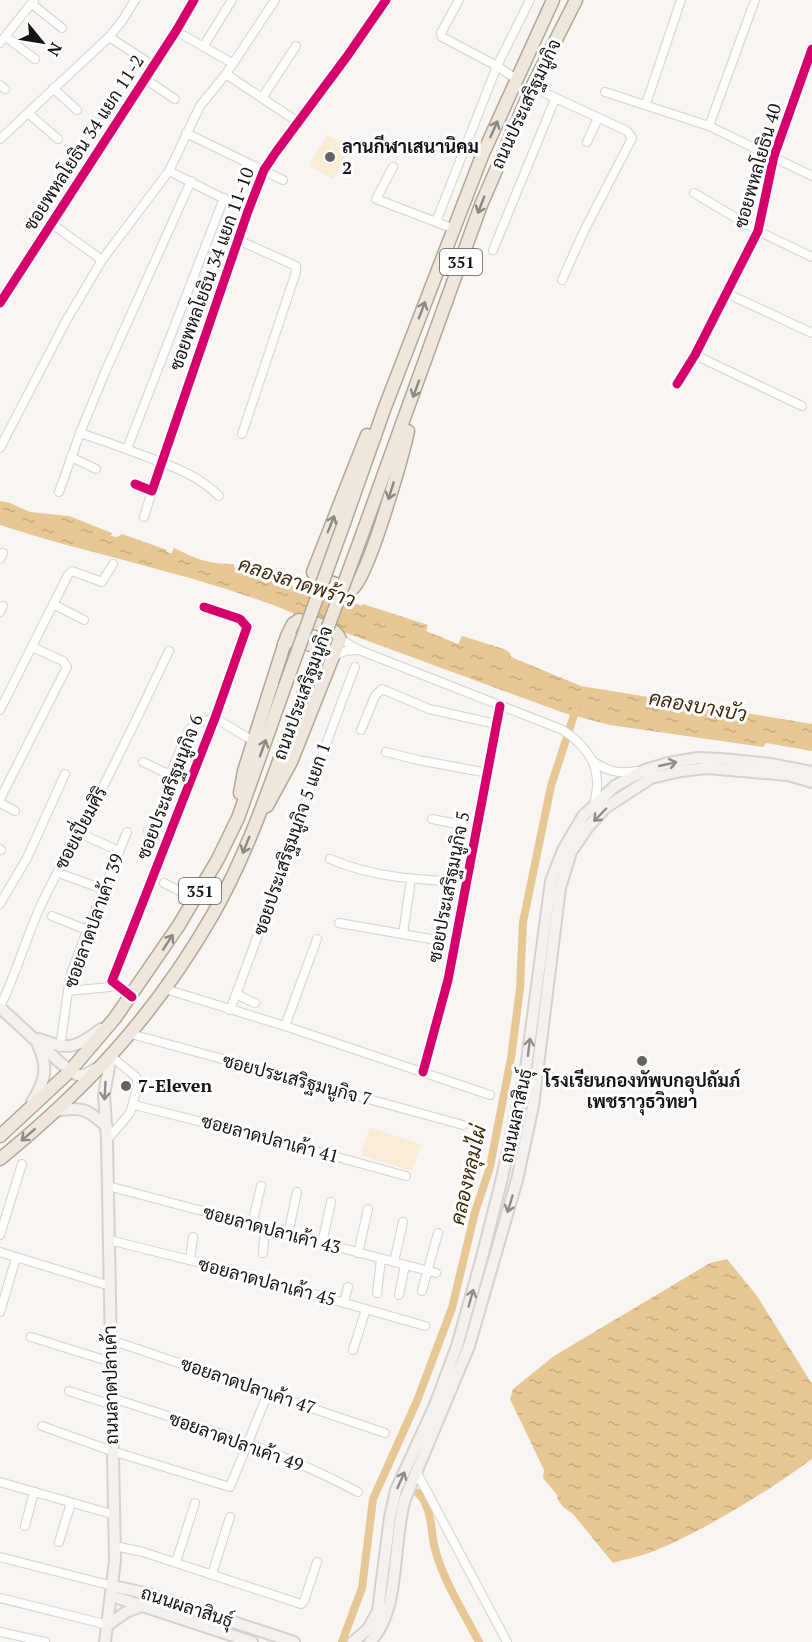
<svg xmlns="http://www.w3.org/2000/svg" width="812" height="1642" font-family="'PT Serif',Sarabun,serif">
<style>
.garden{fill:#fbecd6}
.water{fill:url(#water-ripples)}
.lines{fill:none;stroke-linecap:round;stroke-linejoin:round}
.canal{stroke:#e7c895;stroke-width:8}
.minor-casing{stroke:#d5d3d0;stroke-width:10}
.secondary-casing{stroke:#d5d3d0;stroke-width:14}
.primary-casing{stroke:#b0a794;stroke-width:15}
.minor{stroke:#fefefd;stroke-width:8}
.secondary{stroke:#f5f2ed;stroke-width:10}
.primary{stroke:#ede7de;stroke-width:12}
.primary-bridge-casing{stroke:#b0a794;stroke-width:15;stroke-linecap:butt}
.primary-bridge{stroke:#ede7de;stroke-width:12}
.cycleway-casing{stroke:#fff;stroke-width:13}
.cycleway{stroke:#d6006c;stroke-width:9}
.oneway{stroke:#8c8882}
.oneway2{stroke:#918e8a}
.poi-dot{fill:#656360;stroke:#fff;stroke-width:2}
.labels{text-anchor:middle;stroke-width:6;stroke-linejoin:round;paint-order:stroke}
.shield{fill:#fff;stroke:#5c5a59;stroke-width:1.5}
.shield-label{font-size:16px;font-weight:bold;fill:#161412}
.street-label{font-size:18px;fill:#161412;stroke:#fff}
.poi-label{font-size:18px;font-weight:bold;fill:#161412;stroke:#fff;text-anchor:start}
.water-label{font-size:20px;font-style:italic;fill:#3d2b0b;stroke:#fff}
</style>
<defs>
<pattern id="water-ripples" width="26" height="14" patternUnits="userSpaceOnUse" patternTransform="scale(1.5)"><rect width="26" height="14" fill="#e7c895"/><path d="M2 4q2-2 4 0t4 0M15 11q2-2 4 0t4 0" fill="none" stroke="#c5ab7f"/></pattern>
</defs>
<rect width="100%" height="100%" fill="#f8f5f2"/>
<g class="garden">
<polygon points="327,135 350,148 333,179 309,166"/>
<polygon points="370,1128 421,1144 412,1171 361,1155"/>
</g>
<g class="water">
<path d="M0,501L10,503L30,512L69,516L112,533L111,536L117,537L122,534L167,550V552L171,554L174,548C196,559 208,564 234,564V567L279,578L297,588L305,583L362,606L363,604L428,625L426,631L458,644L462,636L504,649L510,653L511,657L581,686L812,724V751L766,743L763,747L610,725L564,713L349,634L294,615L293,613C198,574 97,557 0,525Z"/>
<path d="M727,1259L757,1296L812,1384V1459C767,1492 701,1533 649,1553C638,1557 625,1559 613,1563L573,1514L563,1507L558,1500L557,1495L543,1478L544,1470L510,1399L513,1389L554,1356L710,1263Z"/>
</g>
<g class="lines">
<g class="canal">
<path d="M418,1493C431,1505 431,1528 434,1545C442,1579 463,1611 479,1642"/>
<polyline points="342,1642 362,1588 373,1499 417,1401 452,1308 475,1212 490,1167 511,1058 520,989 523,922 551,786 577,706"/>
</g>
<defs>
<g id="minor">
<polyline points="459,0 441,33 442,37 497,66 516,79"/>
<polyline points="32,4 62,28"/>
<polyline points="176,31 232,63"/>
<polyline points="6,37 35,59"/>
<polyline points="109,37 154,66"/>
<polyline points="0,43 34,0"/>
<polyline points="203,47 232,0"/>
<polyline points="226,74 298,122"/>
<polyline points="145,79 175,99"/>
<polyline points="0,85 5,89"/>
<polyline points="532,87 627,131 632,138 584,231 562,280"/>
<polyline points="53,88 77,110"/>
<polyline points="605,92 709,126 812,176"/>
<polyline points="262,98 296,46"/>
<polyline points="646,104 681,0"/>
<polyline points="28,113 58,139"/>
<polyline points="709,126 755,0"/>
<polyline points="186,133 283,180"/>
<polyline points="0,139 109,37 122,21 135,0"/>
<polyline points="587,142 598,118"/>
<polyline points="393,167 376,199 436,222"/>
<polyline points="169,171 248,211"/>
<polyline points="694,193 758,231 812,257"/>
<polyline points="52,224 102,260"/>
<polyline points="454,229 436,222 497,66 530,0"/>
<polyline points="238,240 296,266 296,272 242,434"/>
<polyline points="493,250 555,99"/>
<polyline points="726,293 812,333"/>
<polyline points="0,303 176,31 194,0"/>
<polyline points="695,355 802,406"/>
<polyline points="677,384 695,355 758,231 774,156 812,49"/>
<polyline points="80,433 106,370 191,181"/>
<polyline points="0,448 66,321 102,260 169,171 200,106 226,74 275,0"/>
<polyline points="127,449 224,198"/>
<polyline points="71,457 96,469"/>
<polyline points="135,484 152,491 248,211 264,170 276,152 348,55 386,0"/>
<path d="M59,492L80,433C101,440 121,447 142,455C171,466 197,474 219,496"/>
<polyline points="144,517 152,491"/>
<polyline points="0,559 3,553"/>
<polyline points="53,604 84,620"/>
<polyline points="0,612 3,606"/>
<path d="M340,639L359,650L563,730C592,750 603,771 594,805"/>
<polyline points="332,657 345,651 358,650"/>
<polyline points="0,710 68,575 72,571 102,582 113,564"/>
<polyline points="361,730 375,696 382,689 429,709 496,724"/>
<polyline points="386,752 418,760 488,773"/>
<polyline points="143,762 166,773 171,772 188,731 197,723 215,718 253,741"/>
<path d="M594,762C609,772 619,774 637,771"/>
<polyline points="0,799 67,667 63,661 32,647"/>
<polyline points="0,803 15,811"/>
<polyline points="432,819 477,828"/>
<polyline points="148,831 168,838"/>
<polyline points="88,837 119,851"/>
<polyline points="0,849 1,850"/>
<path d="M330,859C374,878 420,880 467,882"/>
<polyline points="64,875 103,889"/>
<polyline points="164,883 195,899"/>
<polyline points="0,904 27,858 65,774"/>
<polyline points="52,916 87,930"/>
<polyline points="339,923 454,943"/>
<polyline points="403,934 411,879"/>
<polyline points="165,989 285,1026 490,1095"/>
<polyline points="68,991 110,987 112,981"/>
<polyline points="237,992 242,997 255,1003"/>
<polyline points="132,997 112,981 215,718 247,627 240,619 204,607"/>
<path d="M0,1007C16,974 26,938 41,905C56,873 74,843 90,812C118,759 143,705 169,651"/>
<path d="M230,1010C274,896 311,780 355,667"/>
<polyline points="285,1026 317,939"/>
<polyline points="131,1034 463,1125"/>
<polyline points="60,1047 70,977 87,930 127,832"/>
<polyline points="423,1072 448,980 500,706"/>
<polyline points="134,1105 294,1145 406,1176"/>
<polyline points="107,1140 130,1113 138,1085 136,1077 111,1056"/>
<polyline points="108,1186 436,1273"/>
<polyline points="252,1224 261,1186"/>
<polyline points="288,1234 297,1192"/>
<polyline points="0,1235 22,1164"/>
<polyline points="109,1240 233,1271 425,1326"/>
<polyline points="322,1243 331,1202"/>
<polyline points="0,1252 110,1286"/>
<polyline points="263,1253 265,1227"/>
<polyline points="358,1253 368,1209"/>
<polyline points="190,1260 193,1237"/>
<polyline points="394,1262 403,1222"/>
<polyline points="422,1291 438,1233"/>
<polyline points="377,1293 381,1259"/>
<polyline points="399,1295 405,1265"/>
<polyline points="344,1302 348,1287"/>
<polyline points="0,1312 16,1258"/>
<polyline points="31,1337 111,1362"/>
<polyline points="111,1340 385,1433"/>
<polyline points="353,1350 366,1309"/>
<polyline points="69,1391 112,1405"/>
<path d="M112,1398C196,1425 280,1450 358,1492"/>
<polyline points="42,1426 112,1451 230,1487 268,1393"/>
<polyline points="416,1471 507,1642"/>
<polyline points="0,1482 115,1515"/>
<polyline points="25,1526 34,1492"/>
<polyline points="59,1542 71,1503"/>
<polyline points="115,1546 143,1552 301,1604 304,1601 317,1562"/>
<polyline points="0,1557 113,1586"/>
<polyline points="176,1562 195,1503"/>
<polyline points="212,1574 230,1517"/>
<polyline points="0,1598 108,1625"/>
<polyline points="0,1632 45,1642"/>
</g>
<g id="secondary">
<path d="M0,1008C13,1018 69,1074 78,1075C84,1076 91,1072 95,1069"/>
<path d="M39,1039C69,1050 75,1049 101,1029"/>
<path d="M32,1102C45,1082 49,1067 38,1045"/>
<path d="M56,1111C81,1106 88,1109 107,1127"/>
<polyline points="113,1586 145,1593 294,1642"/>
<polyline points="112,1596 252,1642"/>
<polyline points="108,1625 126,1612 144,1605"/>
<polyline points="105,1642 115,1560 107,1140 104,1095 111,1056"/>
<polyline points="353,1642 368,1629 378,1611 390,1517 396,1490 435,1405 457,1346 481,1261 502,1178 526,1068 551,881 563,850 583,816 615,786 645,770 668,763 698,758 721,759 771,764 812,772"/>
<path d="M370,1642C401,1611 392,1542 405,1499L469,1346L517,1180L533,1106L560,888L571,852L588,827L605,808L651,778L681,771L707,768L788,775L812,782"/>
</g>
<g id="primary">
<path d="M367,435L313,572L317,578L352,589C367,582 403,454 408,431"/>
<polyline points="344,523 385,407 482,156 553,0"/>
<polyline points="363,532 481,205 532,87 576,0"/>
<polyline points="284,644 293,639 328,651"/>
<path d="M240,793L244,771L287,636L293,624L299,620C313,623 334,625 340,639L291,762L267,806"/>
<polyline points="0,1136 69,1072 115,1018 179,925 218,859 238,818 285,686"/>
<path d="M0,1159C88,1087 155,1015 212,916C252,846 276,767 304,692"/>
</g>
</defs>
<use href="#minor" class="minor-casing"/>
<use href="#secondary" class="secondary-casing"/>
<use href="#primary" class="primary-casing"/>
<use href="#minor" class="minor"/>
<use href="#secondary" class="secondary"/>
<use href="#primary" class="primary"/>
<defs>
<g id="primary-bridge">
<polyline points="285,686 344,523"/>
<polyline points="304,692 363,532"/>
</g>
</defs>
<use href="#primary-bridge" class="primary-bridge-casing"/>
<use href="#primary-bridge" class="primary-bridge"/>
<defs>
<g id="cycleway">
<polyline points="0,303 176,31 194,0"/>
<polyline points="677,384 695,355 758,231 774,156 812,49"/>
<polyline points="135,484 152,491 248,211 264,170 276,152 348,55 386,0"/>
<polyline points="132,997 112,981 215,718 247,627 240,619 204,607"/>
<polyline points="423,1072 448,980 500,706"/>
</g>
</defs>
<use href="#cycleway" class="cycleway-casing"/>
<use href="#cycleway" class="cycleway"/>
</g>
<defs><path id="oneway-shaft" d="M-6 0H5M1.5-3L5.5 0L1.5 3" fill="none" stroke-width="1.6" stroke-linecap="round" stroke-linejoin="round" transform="scale(1.5)"/></defs>
<g class="oneway">
<use href="#oneway-shaft" transform="translate(494 129) rotate(-66)"/>
<use href="#oneway-shaft" transform="translate(481 205) rotate(111)"/>
<use href="#oneway-shaft" transform="translate(422 310) rotate(-69)"/>
<use href="#oneway-shaft" transform="translate(416 389) rotate(110)"/>
<use href="#oneway-shaft" transform="translate(391 491) rotate(107)"/>
<use href="#oneway-shaft" transform="translate(331 524) rotate(-68)"/>
<use href="#oneway-shaft" transform="translate(263 748) rotate(-70)"/>
<use href="#oneway-shaft" transform="translate(246 845) rotate(112)"/>
<use href="#oneway-shaft" transform="translate(168 942) rotate(-57)"/>
<use href="#oneway-shaft" transform="translate(28 1135) rotate(139)"/>
</g>
<g class="oneway2">
<use href="#oneway-shaft" transform="translate(668 764) rotate(-13)"/>
<use href="#oneway-shaft" transform="translate(600 815) rotate(134)"/>
<use href="#oneway-shaft" transform="translate(529 1047) rotate(-83)"/>
<use href="#oneway-shaft" transform="translate(105 1091) rotate(93)"/>
<use href="#oneway-shaft" transform="translate(510 1204) rotate(107)"/>
<use href="#oneway-shaft" transform="translate(471 1298) rotate(-74)"/>
<use href="#oneway-shaft" transform="translate(401 1480) rotate(-66)"/>
</g>
<g class="poi-dot">
<circle cx="330" cy="157" r="6"/>
<circle cx="642" cy="1061" r="6"/>
<circle cx="126" cy="1086" r="6"/>
</g>
<g class="labels">
<g class="shield">
<rect x="440" y="249" width="42" height="26" rx="4.5"/>
<rect x="179" y="878" width="42" height="26" rx="4.5"/>
</g>
<g class="shield-label">
<text x="461" y="268">351</text>
<text x="200" y="897">351</text>
</g>
<g class="street-label">
<text transform="translate(526 104) rotate(-65)" y="6">ถนนประเสริฐมนูกิจ</text>
<text transform="translate(84 143) rotate(-57)" y="6">ซอยพหลโยธิน 34 แยก 11-2</text>
<text transform="translate(758 166) rotate(-74)" y="6">ซอยพหลโยธิน 40</text>
<text transform="translate(212 269) rotate(-70)" y="6">ซอยพหลโยธิน 34 แยก 11-10</text>
<text transform="translate(303 693) rotate(-70)" y="6">ถนนประเสริฐมนูกิจ</text>
<text transform="translate(170 787) rotate(-69)" y="6">ซอยประเสริฐมนูกิจ 6</text>
<text transform="translate(81 828) rotate(-62)" y="6">ซอยเปี่ยมศิริ</text>
<text transform="translate(292 839) rotate(-71)" y="6">ซอยประเสริฐมนูกิจ 5 แยก 1</text>
<text transform="translate(449 887) rotate(-79)" y="6">ซอยประเสริฐมนูกิจ 5</text>
<text transform="translate(94 921) rotate(-70)" y="6">ซอยลาดปลาเค้า 39</text>
<text transform="translate(297 1080) rotate(15)" y="6">ซอยประเสริฐมนูกิจ 7</text>
<text transform="translate(516 1116) rotate(-78)" y="6">ถนนผลาสินธุ์</text>
<text transform="translate(270 1139) rotate(15)" y="6">ซอยลาดปลาเค้า 41</text>
<text transform="translate(272 1230) rotate(15)" y="6">ซอยลาดปลาเค้า 43</text>
<text transform="translate(267 1282) rotate(15)" y="6">ซอยลาดปลาเค้า 45</text>
<text transform="translate(111 1385) rotate(-91)" y="6">ถนนลาดปลาเค้า</text>
<text transform="translate(248 1386) rotate(19)" y="6">ซอยลาดปลาเค้า 47</text>
<text transform="translate(236 1442) rotate(20)" y="6">ซอยลาดปลาเค้า 49</text>
<text transform="translate(187 1607) rotate(18)" y="6">ถนนผลาสินธุ์</text>
</g>
<g class="poi-label">
<text x="342" y="153">ลานกีฬาเสนานิคม<tspan x="342" dy="21">2</tspan></text>
<text x="642" y="1087" text-anchor="middle">โรงเรียนกองทัพบกอุปถัมภ์<tspan x="642" dy="21">เพชราวุธวิทยา</tspan></text>
<text x="138" y="1092">7-Eleven</text>
</g>
<g class="water-label">
<text transform="translate(297 582) rotate(18)" y="7">คลองลาดพร้าว</text>
<text transform="translate(698 706) rotate(10)" y="7">คลองบางบัว</text>
<text transform="translate(468 1175) rotate(-77)" y="7">คลองหลุมไผ่</text>
</g>
</g>
<g transform="translate(42 42) rotate(120)" stroke="#ffffff" stroke-width="4.5" paint-order="stroke">
<path d="M0-4.5L10 22L0 15L-10 22Z" fill="#161412"/>
<text y="-9" font-size="16" font-weight="bold" text-anchor="middle" fill="#161412">N</text>
</g>
</svg>
